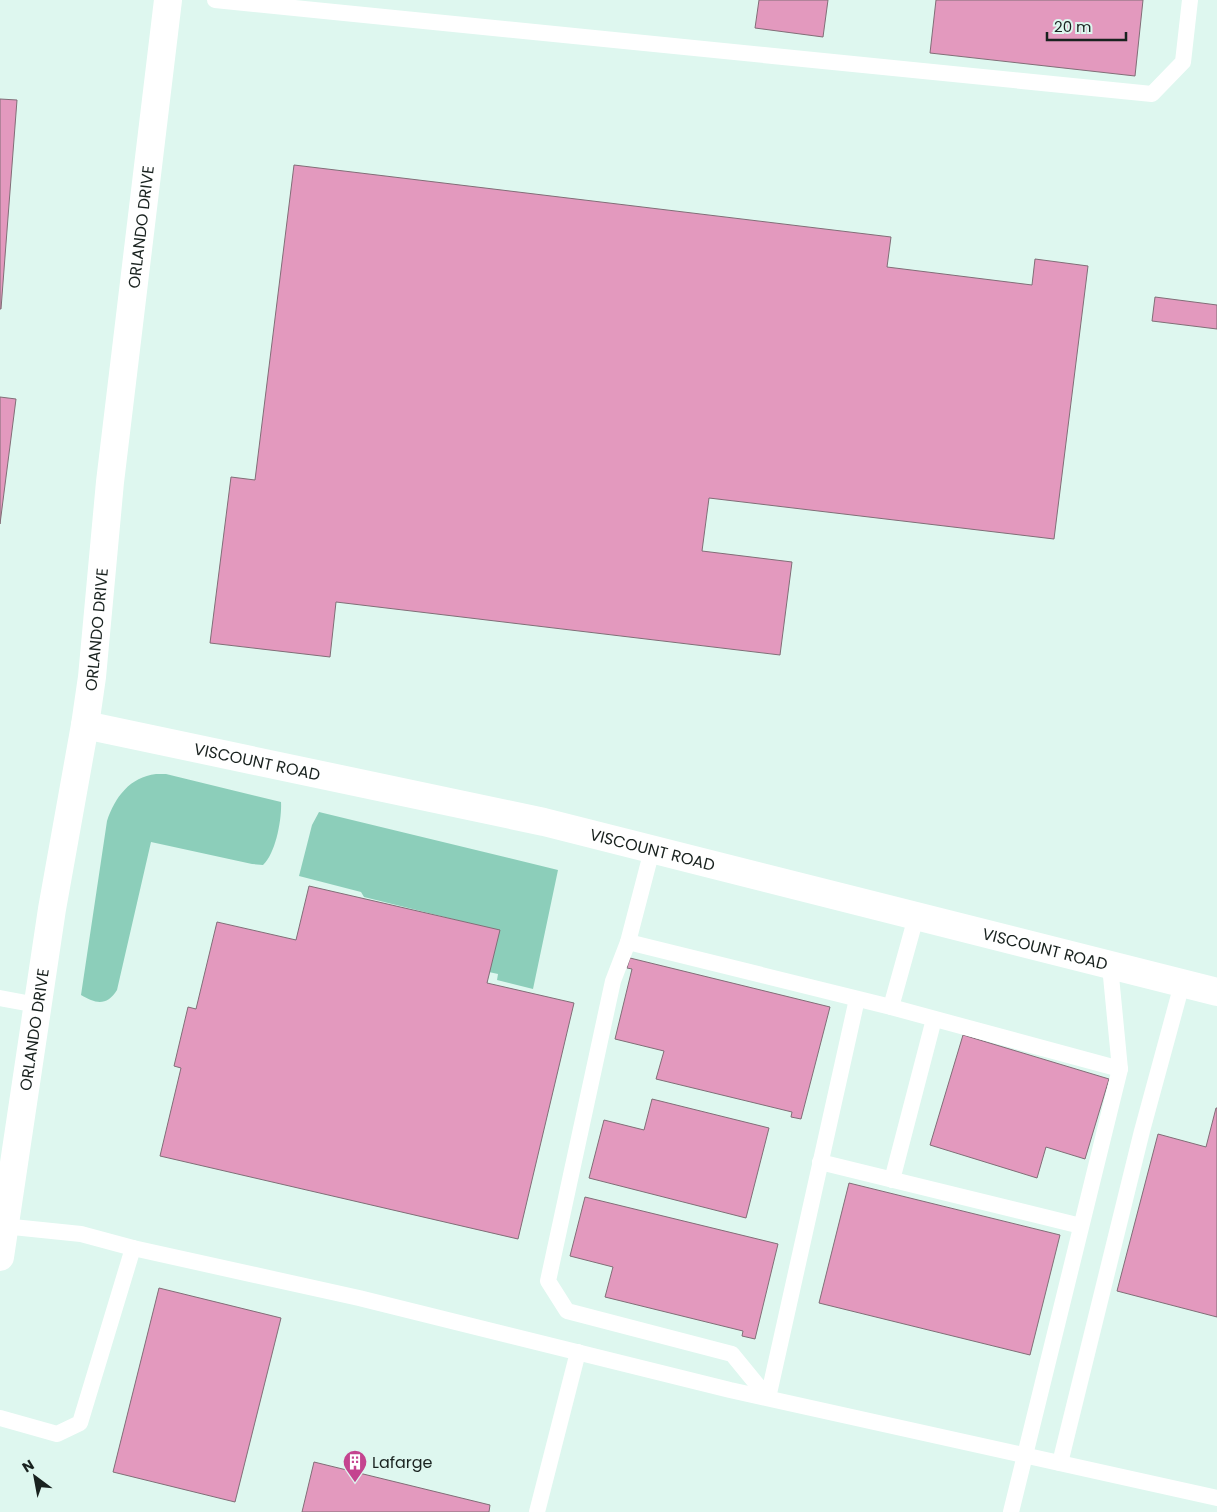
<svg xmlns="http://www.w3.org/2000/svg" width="1217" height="1512" font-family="Poppins,sans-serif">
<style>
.green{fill:#8cceba}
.building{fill:#e399be;stroke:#816e77}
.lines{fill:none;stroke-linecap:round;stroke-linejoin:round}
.lane{stroke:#fff;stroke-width:16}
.secondary{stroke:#fff;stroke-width:28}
.labels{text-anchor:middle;stroke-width:5;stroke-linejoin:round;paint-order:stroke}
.street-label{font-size:16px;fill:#19221f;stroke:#def7ef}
.poi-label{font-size:16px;fill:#19221f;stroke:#def7ef;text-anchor:start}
</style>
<rect width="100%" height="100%" fill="#def7ef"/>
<g class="green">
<path d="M156,774H166L281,802C282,818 276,853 263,865L252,864L151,842L117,990C107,1006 96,1004 81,995L107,821C115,797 130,777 156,774Z"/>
<polygon points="319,812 558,870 533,989 497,980 498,974 475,969 485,927 364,897 361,892 299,876 312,825"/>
</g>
<g class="building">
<polygon points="759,0 828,0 823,37 755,28"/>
<polygon points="936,0 1143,0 1135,76 930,53"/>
<polygon points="0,99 17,100 1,309 0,309"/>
<polygon points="294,165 891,237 887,267 1032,285 1035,259 1088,266 1054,539 709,498 702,551 792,562 780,655 336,602 330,657 210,643 231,477 255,480"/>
<polygon points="1155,297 1217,305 1217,329 1152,321"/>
<polygon points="0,397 16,399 0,524"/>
<polygon points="309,886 500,930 487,983 574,1003 518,1239 160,1156 181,1068 174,1066 188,1007 196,1009 217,922 296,940"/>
<polygon points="630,958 830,1007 801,1119 791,1117 792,1112 656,1079 664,1051 615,1039 632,969 627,968"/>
<polygon points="963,1035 1109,1079 1085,1159 1046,1147 1037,1178 930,1145"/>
<polygon points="652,1099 769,1128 746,1218 589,1178 604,1120 644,1130"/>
<polygon points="1216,1108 1217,1108 1217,1317 1117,1291 1158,1134 1206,1147"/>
<polygon points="849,1183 1060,1235 1030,1355 819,1303"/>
<polygon points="585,1197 778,1244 755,1339 742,1336 743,1331 605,1297 613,1267 570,1256"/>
<polygon points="159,1288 281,1318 235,1502 113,1472"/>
<polygon points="314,1462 490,1505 489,1512 302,1512"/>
</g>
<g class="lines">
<g class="lane">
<polyline points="215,0 1152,94 1183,62 1190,0"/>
<polyline points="652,850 628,942 891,1007 916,917"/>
<polyline points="628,942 613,981 548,1281 567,1311 732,1354 768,1398 857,999"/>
<polyline points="0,998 37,1005"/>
<polyline points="891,1007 1120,1069"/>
<polyline points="820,1162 1081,1226"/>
<polyline points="892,1180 934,1019"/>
<polyline points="133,1248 359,1298 730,1390 1217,1498"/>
<polyline points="0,1418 57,1434 80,1423 133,1248 81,1234 3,1226"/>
<polyline points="1060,1463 1142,1131 1182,984"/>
<polyline points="537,1512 578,1352"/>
<polyline points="1011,1512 1120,1069 1110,966"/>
</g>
<g class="secondary">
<path id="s1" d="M85,725L544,822L1217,992"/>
<path id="s2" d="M0,1257L52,909L85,725L92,677L110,482L168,0"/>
</g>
</g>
<defs>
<symbol id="building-pin" viewBox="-11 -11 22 30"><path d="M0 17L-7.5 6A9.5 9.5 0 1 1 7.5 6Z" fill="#c4448f" stroke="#def7ef"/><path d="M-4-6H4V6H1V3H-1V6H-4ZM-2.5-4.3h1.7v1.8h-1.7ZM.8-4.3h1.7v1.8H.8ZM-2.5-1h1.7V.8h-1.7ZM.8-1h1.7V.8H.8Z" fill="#fff"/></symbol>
</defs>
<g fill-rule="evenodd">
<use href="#building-pin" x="341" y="1448" width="28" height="38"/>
</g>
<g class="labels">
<g class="street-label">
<text dy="6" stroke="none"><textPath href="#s2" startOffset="1040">ORLANDO DRIVE</textPath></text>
<text dy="6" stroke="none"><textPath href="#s2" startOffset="635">ORLANDO DRIVE</textPath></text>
<text dy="6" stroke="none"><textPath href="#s1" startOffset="176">VISCOUNT ROAD</textPath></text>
<text dy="6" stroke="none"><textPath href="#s1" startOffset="581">VISCOUNT ROAD</textPath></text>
<text dy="6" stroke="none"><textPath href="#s1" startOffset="986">VISCOUNT ROAD</textPath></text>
<text dy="6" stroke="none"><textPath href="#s2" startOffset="230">ORLANDO DRIVE</textPath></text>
</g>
<g class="poi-label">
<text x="372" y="1468">Lafarge</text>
</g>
</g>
<g transform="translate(35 1477) rotate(328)" stroke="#def7ef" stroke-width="4" paint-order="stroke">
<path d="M0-4L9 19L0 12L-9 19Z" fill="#19221f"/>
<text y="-8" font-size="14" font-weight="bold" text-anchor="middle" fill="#19221f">N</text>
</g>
<path d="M1047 32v8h79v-8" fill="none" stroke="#19221f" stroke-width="2.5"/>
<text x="1054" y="32" font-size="15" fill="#19221f" stroke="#def7ef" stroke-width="4" paint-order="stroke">20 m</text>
</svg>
